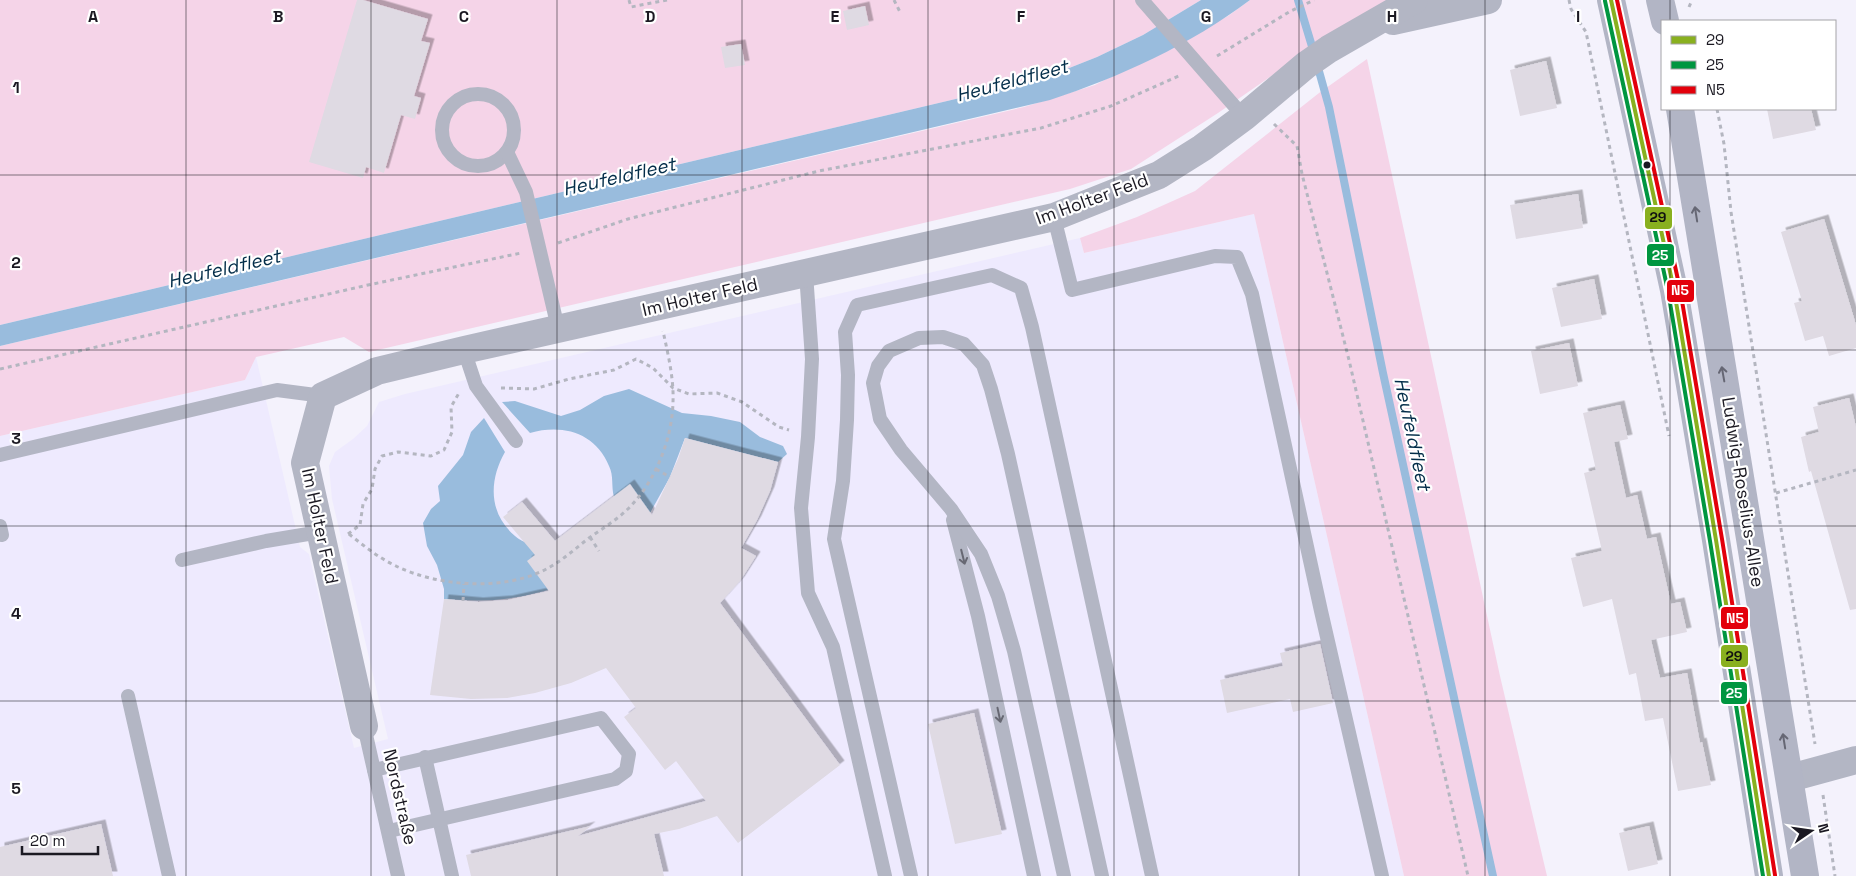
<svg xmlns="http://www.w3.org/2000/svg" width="1856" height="876" font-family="'Space Grotesk',sans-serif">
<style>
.built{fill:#eeeafe}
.green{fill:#f5d4e8}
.water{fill:#99bcdd}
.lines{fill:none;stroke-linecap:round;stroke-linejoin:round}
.stream{stroke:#99bcdd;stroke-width:8}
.building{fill:#dfdae3;filter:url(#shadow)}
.path{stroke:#b4b6c0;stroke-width:3;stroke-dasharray:4 4;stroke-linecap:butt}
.service{stroke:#b3b6c4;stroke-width:14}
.minor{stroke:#b3b6c4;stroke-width:28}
.secondary{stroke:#b2b5c5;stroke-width:28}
.bus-1-casing{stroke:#fff;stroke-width:8}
.bus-2-casing{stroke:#fff;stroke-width:8}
.bus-3-casing{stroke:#fff;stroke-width:8}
.bus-1{stroke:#89b01f;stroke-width:4}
.bus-2{stroke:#009640;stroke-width:4}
.bus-3{stroke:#e3000b;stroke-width:4}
.oneway{stroke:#666774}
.oneway2{stroke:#676873}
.grid{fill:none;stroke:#1b1922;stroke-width:1;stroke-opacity:0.55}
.bus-dot{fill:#1b1922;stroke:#fff;stroke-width:2}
.labels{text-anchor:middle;stroke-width:4.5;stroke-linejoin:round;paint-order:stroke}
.street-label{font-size:18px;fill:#1b1922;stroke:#fff}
.water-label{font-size:19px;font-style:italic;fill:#032d49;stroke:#fff}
.grid-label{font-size:16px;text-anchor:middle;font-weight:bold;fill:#1b1922;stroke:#fff;stroke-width:4.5;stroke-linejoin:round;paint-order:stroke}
.line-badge{stroke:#fff;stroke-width:2}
.badge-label{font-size:14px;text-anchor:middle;font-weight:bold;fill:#fff}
.pale-badge-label{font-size:14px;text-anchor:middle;font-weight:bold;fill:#111}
</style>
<defs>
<filter id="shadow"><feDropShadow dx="4.5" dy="-4.5" stdDeviation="0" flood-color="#0004"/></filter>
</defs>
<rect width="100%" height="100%" fill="#f4f2fc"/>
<polygon class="built" points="1254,214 1404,876 0,876 0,436 245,380 256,357 300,547 309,554 354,748 388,739 332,499 329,466 335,452 353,439 367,426 379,402 405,394 1080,238 1084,253"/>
<g class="green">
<polygon points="0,0 1201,0 1143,35 1097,57 1044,78 0,325"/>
<polygon points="1250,0 1390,0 1296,59 1218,113 1131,169 1070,189 369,352 344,337 256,357 245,380 0,436 0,346 1024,107 1095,85 1228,16"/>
<polygon points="1367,59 1500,676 1547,876 1404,876 1254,214 1084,253 1080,238 1137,217 1195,191 1319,93"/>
</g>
<g class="water">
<path d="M1201,0H1250C1190,45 1120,77 1050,100L0,346V325L1044,78L1097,57L1143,35Z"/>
<path d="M629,389L682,413L711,416L740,422L760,437L783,446L787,454L778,462L685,438L670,477L650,513L621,515C619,509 615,503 614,497C611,486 614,476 609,466C595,432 562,424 530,433L502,402L515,401L561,416L580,410L604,396Z"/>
<path d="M484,418L505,452C489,480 488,513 515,536C519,540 524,541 528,544C536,551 543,560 549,567L548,590C508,601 485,602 444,599V589L437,565L427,546L423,523L431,509L440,501L438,486L463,455L471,432Z"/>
</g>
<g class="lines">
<g class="stream">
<polyline points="1298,0 1314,53"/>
<polyline points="1317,64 1329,107 1383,373 1493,876"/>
</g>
</g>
<g class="building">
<polygon points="357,0 363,0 428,19 421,41 430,43 414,96 421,98 415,119 401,115 384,173 366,167 363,178 309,162"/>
<polygon points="865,6 869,25 847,30 843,11"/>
<polygon points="741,44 745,65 725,68 721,47"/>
<polygon points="1546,61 1557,108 1520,116 1510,70"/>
<polygon points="1767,109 1811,109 1816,130 1773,139"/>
<polygon points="1578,194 1583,228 1516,239 1510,205"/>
<polygon points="1824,219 1856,325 1856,348 1829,356 1823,336 1805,341 1794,303 1802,301 1781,232"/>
<polygon points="1594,279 1602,319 1561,327 1552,288"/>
<polygon points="1569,343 1578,386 1540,394 1531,351"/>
<polygon points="1849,398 1856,427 1856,609 1850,610 1811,471 1809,472 1801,437 1819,432 1813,407"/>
<polygon points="1620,405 1628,439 1614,442 1626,498 1637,495 1647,539 1656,537 1671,604 1680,602 1687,632 1651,640 1660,678 1687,673 1700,743 1702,742 1711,785 1678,791 1663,718 1645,721 1636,673 1629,675 1612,599 1583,607 1571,558 1602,551 1584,473 1596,470 1583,413"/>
<polygon points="685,438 778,462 770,491 757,520 741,548 756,556 740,581 720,603 840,765 738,843 717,816 679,829 654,834 664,876 471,876 466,855 591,826 578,836 706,801 676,761 665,770 624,717 636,708 606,668 571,683 535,693 507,698 471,699 430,695 444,599 479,602 508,600 549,591 527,561 535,555 503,517 522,502 555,541 630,484 652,515 678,459"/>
<polygon points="1320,644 1333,703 1293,712 1290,699 1227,713 1220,680 1283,666 1280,653"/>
<polygon points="974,713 1002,834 955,844 928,724"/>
<polygon points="101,824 113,876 0,876 0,847"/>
<polygon points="1649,826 1658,864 1628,871 1619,833"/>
</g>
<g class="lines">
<g class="path">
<polyline points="629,0 631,7 667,0"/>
<polyline points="894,0 901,14"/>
<polyline points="1569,0 1571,9 1586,32 1669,436"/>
<polyline points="1689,7 1692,0"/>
<polyline points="1217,56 1289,12 1314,0"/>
<polyline points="1717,109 1724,144 1731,212 1815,744"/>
<polyline points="1274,124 1297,146 1302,174 1349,360 1468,876"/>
<polyline points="558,243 628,219 819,171 1041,128 1111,106 1181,75"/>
<polyline points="0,369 368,285 521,253"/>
<polyline points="501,388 534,389 569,379 614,370 636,359 653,368 673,388 689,394 717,393 742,402 779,427 789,430"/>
<polyline points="656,469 670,477"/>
<polyline points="1776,493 1856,470"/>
<polyline points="348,534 360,525 363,504 372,489 375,469 382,456 398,452 431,456 444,450 452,432 451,407 459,393"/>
<path d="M349,534C364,546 379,558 396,566C439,587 507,592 550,567C564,559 576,548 589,538C599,531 610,524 620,516C652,490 672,443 673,402C674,379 668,354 663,331"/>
<polyline points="590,537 599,551"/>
<polyline points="463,601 464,584"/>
<polyline points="1823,795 1835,876"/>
</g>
<g class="service">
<polyline points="1142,0 1244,117"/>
<circle cx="478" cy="130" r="36"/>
<polyline points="507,152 526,192 558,328"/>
<polyline points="1054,217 1072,290 1215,256 1237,257 1252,294 1321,611 1382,876"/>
<polyline points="806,273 812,359 808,437 801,508 808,593 833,647 885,876"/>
<polyline points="464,350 476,386 516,441"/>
<polyline points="0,455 277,390 323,396"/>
<polyline points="953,520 978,616 1034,876"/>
<polyline points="0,526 2,535"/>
<polyline points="182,560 266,541 320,532"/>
<polyline points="128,696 169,876"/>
<polyline points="364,726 398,876"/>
<polyline points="425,757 452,876"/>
<polyline points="374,770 601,718 629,754 626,771 615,779 389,831"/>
<polyline points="911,876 834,539 843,481 847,420 848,375 845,332 857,305 992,275 1021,288 1032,327 1152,876"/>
<polyline points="1064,876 1014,651 998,596 981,554 951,509 901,450 880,419 873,383 878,366 889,351 919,338 943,337 964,344 983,365 991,389 1008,454 1102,876"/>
</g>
<g class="minor">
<polyline points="1393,21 1488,0"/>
<polyline points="364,726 305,463 323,396 377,371 464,350 1054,217 1159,175 1202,148 1244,117 1306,65 1329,49 1414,0"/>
<polyline points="1790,778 1856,760"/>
</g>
<g class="secondary">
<polyline points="1611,0 1674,290 1716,540 1769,876"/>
<polyline points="1660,0 1665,21"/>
<polyline points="1680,109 1805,876"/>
</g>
<defs>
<polyline id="bus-1" points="1611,0 1674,290 1716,540 1769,876"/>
<polyline id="bus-2" points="1605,1 1668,291 1710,541 1763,876"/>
<polyline id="bus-3" points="1617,0 1680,289 1722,539 1775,875"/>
</defs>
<use href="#bus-1" class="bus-1-casing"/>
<use href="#bus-2" class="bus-2-casing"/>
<use href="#bus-3" class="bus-3-casing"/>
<use href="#bus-1" class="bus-1"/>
<use href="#bus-2" class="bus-2"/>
<use href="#bus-3" class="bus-3"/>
</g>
<defs><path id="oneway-shaft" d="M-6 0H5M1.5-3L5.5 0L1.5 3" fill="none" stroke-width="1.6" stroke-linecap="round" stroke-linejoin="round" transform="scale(1.25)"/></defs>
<g class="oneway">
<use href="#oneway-shaft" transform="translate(1696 214) rotate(-99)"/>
<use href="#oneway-shaft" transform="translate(1723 374) rotate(-100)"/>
<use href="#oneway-shaft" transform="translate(1784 741) rotate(-99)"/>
</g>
<g class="oneway2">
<use href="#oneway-shaft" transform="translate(963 557) rotate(76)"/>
<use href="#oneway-shaft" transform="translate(999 715) rotate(78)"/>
</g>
<path class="grid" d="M186,0V876M371,0V876M557,0V876M742,0V876M928,0V876M1114,0V876M1299,0V876M1485,0V876M1670,0V21M1670,109V876M0,175H1856M0,350H1856M0,526H1856M0,701H1856"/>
<circle class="bus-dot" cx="1647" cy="165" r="4.5"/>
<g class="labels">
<g class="street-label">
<text transform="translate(1092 199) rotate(-20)" y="6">Im Holter Feld</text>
<text transform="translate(700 297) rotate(-13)" y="6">Im Holter Feld</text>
<text transform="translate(1743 492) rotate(81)" y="6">Ludwig-Roselius-Allee</text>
<text transform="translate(320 526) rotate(78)" y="6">Im Holter Feld</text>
<text transform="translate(400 797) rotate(77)" y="6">Nordstraße</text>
</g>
<g class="water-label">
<text transform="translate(1012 80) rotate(-15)" y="7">Heufeldfleet</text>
<text transform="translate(619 176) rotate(-13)" y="7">Heufeldfleet</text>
<text transform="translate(224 268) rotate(-13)" y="7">Heufeldfleet</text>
<text transform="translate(1413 434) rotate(78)" y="7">Heufeldfleet</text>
</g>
</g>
<g class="grid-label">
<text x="93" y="22">A</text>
<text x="278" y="22">B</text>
<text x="464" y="22">C</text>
<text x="650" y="22">D</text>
<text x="835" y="22">E</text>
<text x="1021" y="22">F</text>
<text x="1206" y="22">G</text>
<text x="1392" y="22">H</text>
<text x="1578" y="22">I</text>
<text x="16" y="93">1</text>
<text x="16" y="268">2</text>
<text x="16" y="444">3</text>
<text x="16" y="619">4</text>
<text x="16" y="794">5</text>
</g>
<g class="line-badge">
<rect x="1644" y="206" width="29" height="24" rx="5" fill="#89b01f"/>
<rect x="1646" y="243" width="29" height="24" rx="5" fill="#009640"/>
<rect x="1666" y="279" width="29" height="24" rx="5" fill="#e3000b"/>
<rect x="1720" y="606" width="29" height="24" rx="5" fill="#e3000b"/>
<rect x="1720" y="644" width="29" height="24" rx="5" fill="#89b01f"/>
<rect x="1720" y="681" width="28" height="24" rx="5" fill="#009640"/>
</g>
<g class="badge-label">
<text x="1660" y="260">25</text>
<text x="1680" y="295">N5</text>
<text x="1735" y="623">N5</text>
<text x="1734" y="698">25</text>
</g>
<g class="pale-badge-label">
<text x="1658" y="222">29</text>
<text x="1734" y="661">29</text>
</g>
<rect x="1661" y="20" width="175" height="90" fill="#ffffff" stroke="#a4a3a7"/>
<rect x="1671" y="36" width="25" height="8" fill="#89b01f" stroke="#a4a3a7"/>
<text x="1706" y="45" font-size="15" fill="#1b1922">29</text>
<rect x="1671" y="61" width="25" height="8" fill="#009640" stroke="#a4a3a7"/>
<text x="1706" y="70" font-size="15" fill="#1b1922">25</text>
<rect x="1671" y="86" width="25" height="8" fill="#e3000b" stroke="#a4a3a7"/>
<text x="1706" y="95" font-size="15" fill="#1b1922">N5</text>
<g transform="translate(1811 831) rotate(77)" stroke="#ffffff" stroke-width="4" paint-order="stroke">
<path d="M0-4L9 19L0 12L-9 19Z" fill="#1b1922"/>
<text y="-8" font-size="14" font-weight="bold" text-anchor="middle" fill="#1b1922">N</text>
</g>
<path d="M22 846v8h76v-8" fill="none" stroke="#1b1922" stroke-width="2.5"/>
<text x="30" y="846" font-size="15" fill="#1b1922" stroke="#ffffff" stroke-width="4" paint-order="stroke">20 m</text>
</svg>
